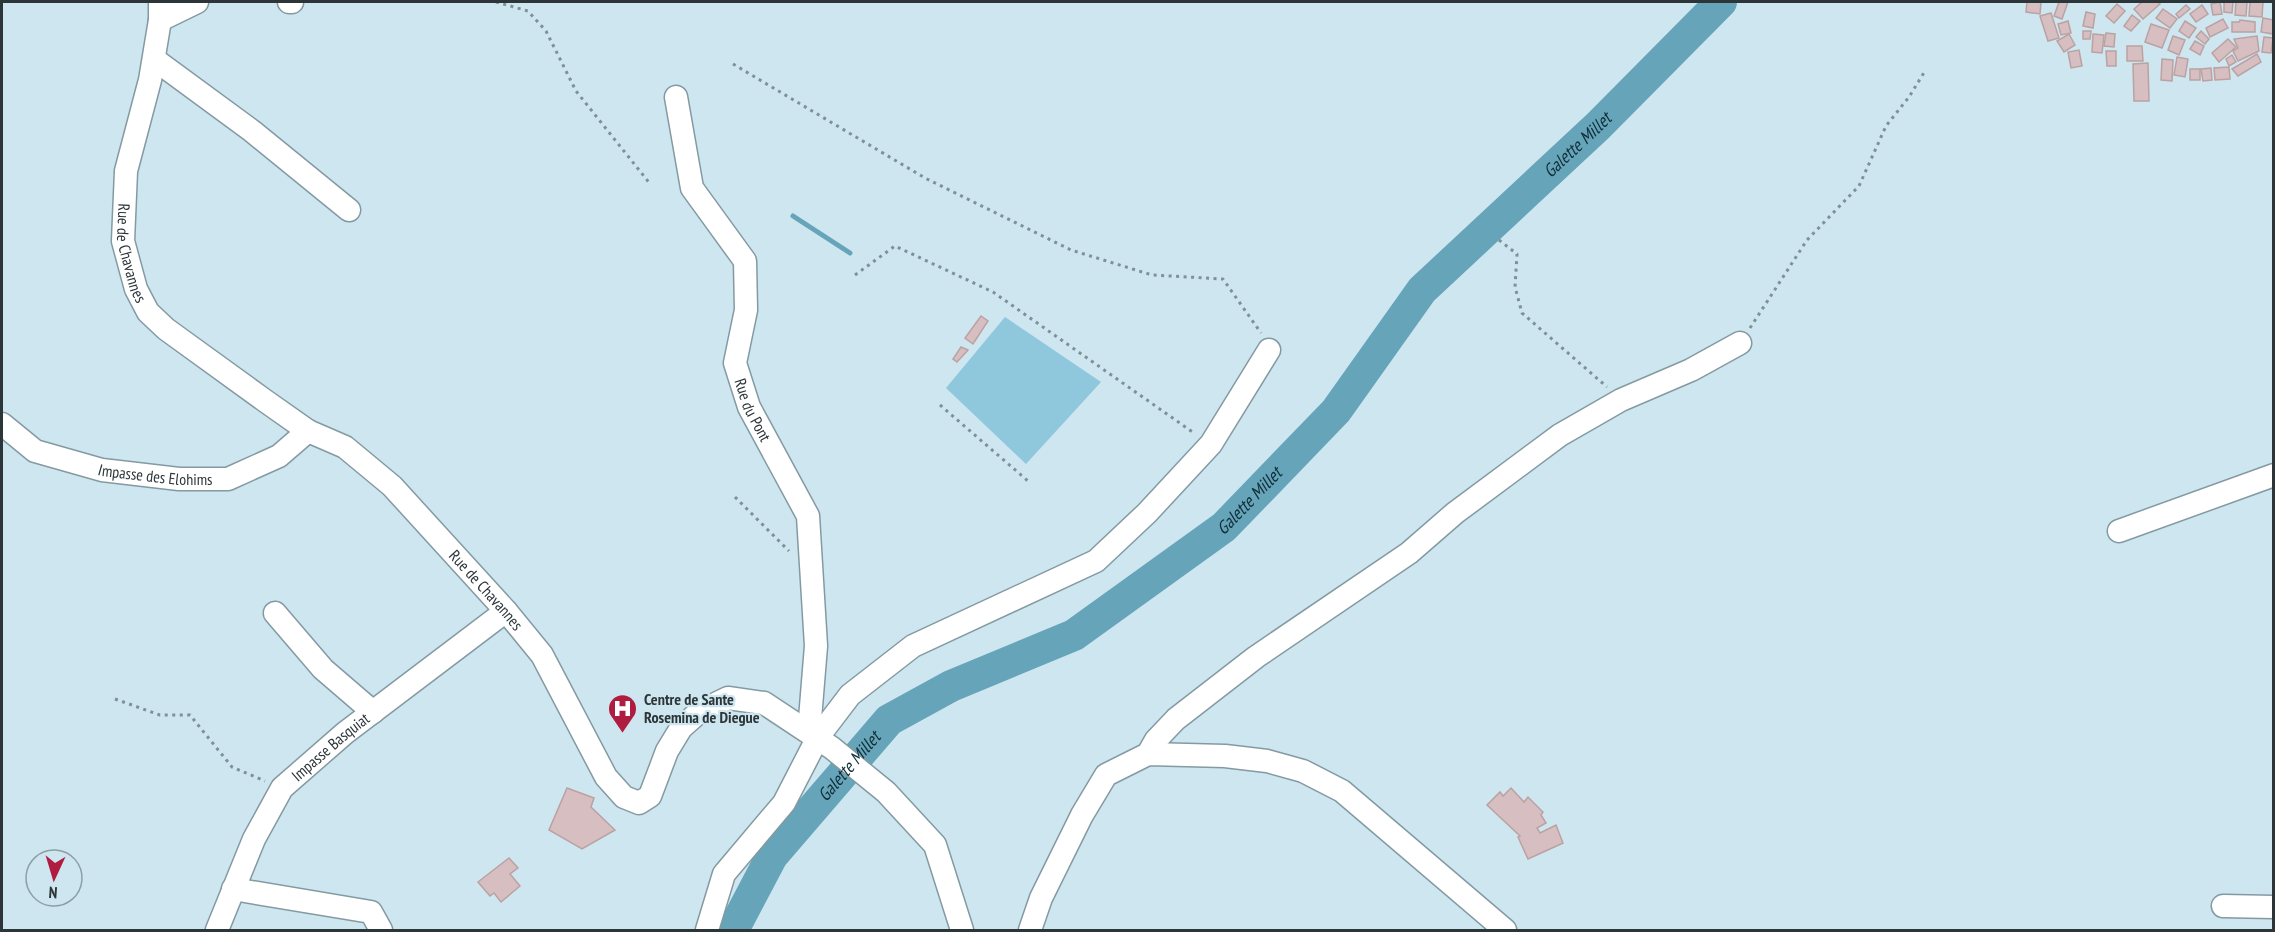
<svg xmlns="http://www.w3.org/2000/svg" width="2275" height="932" font-family="'PT Sans Narrow',sans-serif">
<style>
.green{fill:#8fc7dc}
.lines{fill:none;stroke-linecap:round;stroke-linejoin:round}
.stream{stroke:#66a4ba;stroke-width:5}
.river{stroke:#66a4ba;stroke-width:32}
.building{fill:#d7bec0;stroke:#baa2a3;stroke-width:1.5}
.minor-casing{stroke:#849aa2;stroke-width:25}
.path{stroke:#7f9096;stroke-width:3;stroke-dasharray:3 4.5;stroke-linecap:butt}
.minor{stroke:#fff;stroke-width:22}
.labels{text-anchor:middle;stroke-width:4.5;stroke-linejoin:round;paint-order:stroke}
.street-label{font-size:16px;fill:#2c3538;stroke:#cee6ef}
.poi-label{font-size:16px;font-weight:bold;fill:#2c3538;stroke:#cee6ef;text-anchor:start}
.water-label{font-size:18px;font-style:italic;fill:#0f2e38;stroke:#cee6ef}
</style>
<rect width="100%" height="100%" fill="#cee6ef"/>
<polygon class="green" points="1005,317 1101,382 1026,464 946,388"/>
<g class="lines">
<polyline class="stream" points="793,216 850,253"/>
<path class="river" id="s1" d="M733,930L772,856L889,720L951,686L1074,635L1224,527L1336,411L1422,290L1598,126L1721,2"/>
</g>
<g class="building">
<polygon points="2027,2 2041,2 2040,14 2026,12"/>
<polygon points="2059,2 2068,2 2062,19 2054,16"/>
<polygon points="2142,2 2158,2 2160,4 2143,19 2134,9"/>
<polygon points="2220,2 2222,14 2213,15 2211,4"/>
<polygon points="2224,2 2233,2 2232,13 2224,12"/>
<polygon points="2236,2 2247,2 2246,16 2235,15"/>
<polygon points="2250,2 2263,2 2262,17 2249,16"/>
<polygon points="2117,4 2125,11 2114,23 2106,16"/>
<polygon points="2186,5 2190,9 2179,18 2176,14"/>
<polygon points="2202,5 2208,14 2196,22 2190,14"/>
<polygon points="2163,9 2177,19 2170,28 2156,18"/>
<polygon points="2086,12 2095,14 2093,28 2083,26"/>
<polygon points="2051,13 2059,38 2048,41 2040,16"/>
<polygon points="2132,15 2140,21 2131,31 2124,26"/>
<polygon points="2263,18 2274,20 2273,34 2261,32"/>
<polygon points="2223,19 2228,28 2210,37 2206,28"/>
<polygon points="2240,20 2255,22 2255,32 2232,32 2232,22 2239,22"/>
<polygon points="2068,21 2071,33 2061,35 2058,24"/>
<polygon points="2185,21 2196,28 2189,38 2179,31"/>
<polygon points="2151,24 2169,30 2162,48 2145,42"/>
<polygon points="2083,31 2091,31 2090,39 2083,39"/>
<polygon points="2201,31 2209,39 2205,44 2196,37"/>
<polygon points="2106,33 2115,34 2114,47 2104,46"/>
<polygon points="2069,34 2075,45 2064,52 2057,41"/>
<polygon points="2093,34 2104,35 2102,53 2092,52"/>
<polygon points="2173,36 2185,40 2179,55 2168,50"/>
<polygon points="2257,36 2259,51 2238,61 2233,51 2238,48 2234,39"/>
<polygon points="2264,37 2273,38 2271,53 2262,52"/>
<polygon points="2228,39 2236,47 2219,62 2212,53"/>
<polygon points="2195,41 2204,46 2200,55 2190,49"/>
<polygon points="2127,46 2142,46 2143,61 2127,61"/>
<polygon points="2079,50 2082,66 2071,68 2068,52"/>
<polygon points="2106,51 2116,51 2116,66 2107,66"/>
<polygon points="2257,54 2261,62 2238,76 2232,69"/>
<polygon points="2232,55 2236,62 2229,66 2226,59"/>
<polygon points="2177,57 2188,59 2185,77 2174,75"/>
<polygon points="2162,59 2173,60 2172,81 2161,80"/>
<polygon points="2148,63 2149,101 2134,101 2133,64"/>
<polygon points="2229,67 2230,79 2215,80 2214,68"/>
<polygon points="2211,68 2212,80 2203,81 2201,69"/>
<rect x="2190" y="69" width="10" height="11"/>
<polygon points="981,316 988,321 973,344 965,338"/>
<polygon points="961,347 968,350 957,362 953,359"/>
<polygon points="567,788 594,798 591,807 615,830 582,849 549,830"/>
<polygon points="1511,788 1524,802 1528,797 1543,812 1541,815 1546,823 1537,828 1540,833 1556,825 1563,843 1528,859 1518,837 1520,836 1487,805 1500,792 1503,796"/>
<polygon points="509,858 518,868 510,874 520,886 501,902 494,893 490,896 478,882"/>
</g>
<g class="lines">
<defs>
<g id="minor">
<path id="s2" d="M160,2V20L150,80L126,171L123,241L136,289L148,312L166,329L264,400L308,431L345,447L392,486L506,611L542,655L606,777L624,797L639,803L650,796L667,751L681,728L699,712L728,698L764,703L832,748L886,792L935,845L962,930"/>
<polyline points="289,2 292,2"/>
<polyline points="160,20 197,2"/>
<polyline points="154,59 252,131 349,210"/>
<path id="s3" d="M676,97L692,188L745,261L746,310L735,363L749,407L808,516L816,646L809,731"/>
<path id="s4" d="M2,424L35,451L102,470L179,479H228L279,456L308,431"/>
<polyline points="2119,531 2274,475"/>
<polyline points="275,613 323,669 373,712"/>
<polyline points="1148,754 1156,740 1176,719 1256,657 1409,553 1455,513 1560,435 1621,400 1691,370 1740,343"/>
<polyline points="233,889 371,912 381,930"/>
<polyline points="2223,906 2274,907"/>
<path id="s5" d="M217,930L254,839L282,788L345,733L506,611"/>
<polyline points="707,930 724,874 784,803 818,737 850,695 913,646 1096,561 1147,513 1211,444 1269,350"/>
<polyline points="1030,930 1041,898 1082,815 1106,775 1148,754 1225,756 1267,761 1303,771 1342,791 1505,930"/>
</g>
</defs>
<use href="#minor" class="minor-casing"/>
<g class="path">
<polyline points="496,2 528,11 546,31 576,91 651,185"/>
<polyline points="733,64 925,178 1071,250 1152,275 1223,279 1261,333"/>
<polyline points="1499,240 1517,254 1515,287 1522,313 1607,387"/>
<polyline points="855,275 895,246 993,292 1194,433"/>
<polyline points="1750,328 1807,240 1859,186 1886,126 1909,97 1925,71"/>
<polyline points="940,405 1028,481"/>
<polyline points="735,497 789,551"/>
<polyline points="115,699 160,715 190,715 232,767 265,781"/>
</g>
<use href="#minor" class="minor"/>
</g>
<defs>
<symbol id="hospital-pin" viewBox="-11 -11 22 30"><path d="M0 17L-7.5 6A9.5 9.5 0 1 1 7.5 6Z" fill="#af1c40" stroke="#cee6ef"/><path d="M-5-5h3v3.5h4V-5h3V5h-3V1.5h-4V5h-3Z" fill="#fff"/></symbol>
</defs>
<g fill-rule="evenodd">
<use href="#hospital-pin" x="606" y="692" width="33" height="45"/>
</g>
<g class="labels">
<g class="street-label">
<text dy="6" stroke="none"><textPath href="#s2" startOffset="256">Rue de Chavannes</textPath></text>
<text dy="6" stroke="none"><textPath href="#s3" startOffset="336">Rue du Pont</textPath></text>
<text dy="6" stroke="none"><textPath href="#s4" startOffset="166">Impasse des Elohims</textPath></text>
<text dy="6" stroke="none"><textPath href="#s2" startOffset="760">Rue de Chavannes</textPath></text>
<text dy="6" stroke="none"><textPath href="#s5" startOffset="220">Impasse Basquiat</textPath></text>
</g>
<g class="poi-label">
<text x="644" y="705">Centre de Sante<tspan x="644" dy="18">Rosemina de Diegue</tspan></text>
</g>
<g class="water-label">
<text dy="6" stroke="none"><textPath href="#s1" startOffset="1174">Galette Millet</textPath></text>
<text dy="6" stroke="none"><textPath href="#s1" startOffset="688">Galette Millet</textPath></text>
<text dy="6" stroke="none"><textPath href="#s1" startOffset="202">Galette Millet</textPath></text>
</g>
</g>
<rect width="2275" height="932" fill="none" stroke="#2c3538" stroke-width="6"/>
<g transform="translate(54 878) rotate(184)"><circle r="28" fill="#cee6ef" stroke="#8d9fa6" stroke-width="1.5"/>
<path d="M0-4.5L10 22L0 15L-10 22Z" fill="#af1c40"/>
<text y="-9" font-size="16" font-weight="bold" text-anchor="middle" fill="#2c3538">N</text>
</g>
</svg>
